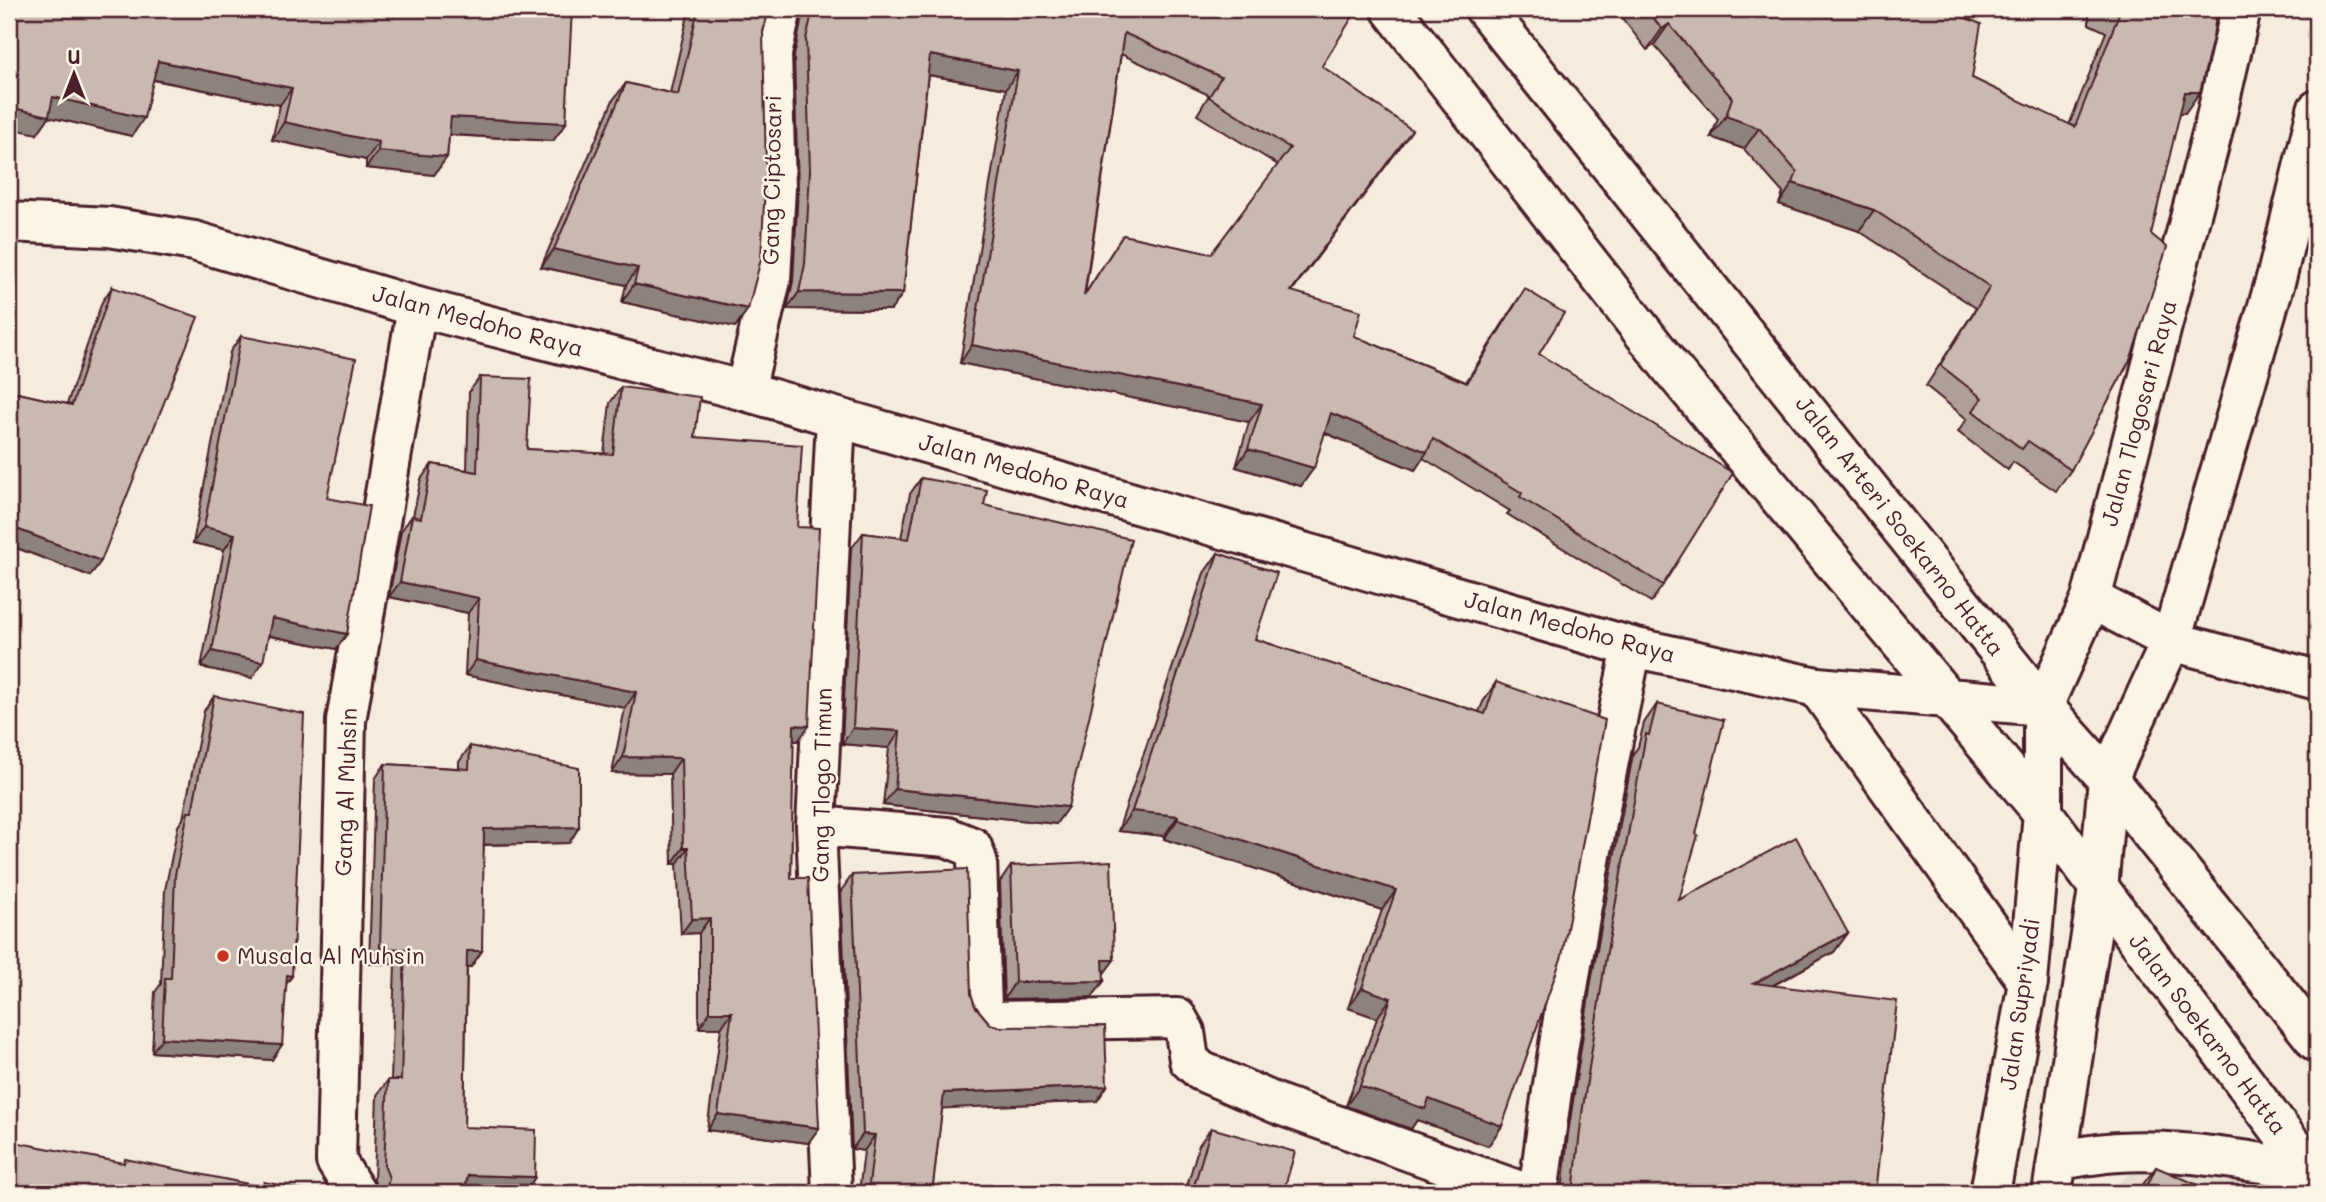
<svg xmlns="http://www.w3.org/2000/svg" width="2326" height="1202" font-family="Mali,sans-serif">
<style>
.built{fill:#e8ddd0}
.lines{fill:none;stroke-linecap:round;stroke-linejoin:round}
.street-casing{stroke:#4a1f2b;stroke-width:44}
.secondary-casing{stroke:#4a1f2b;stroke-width:44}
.primary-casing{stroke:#4a1f2b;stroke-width:44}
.street{stroke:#fcf5e5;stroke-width:38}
.secondary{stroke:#fcf5e5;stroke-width:38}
.primary{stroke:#fcf5e5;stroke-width:38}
.wall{fill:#ae9f98;stroke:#4a1f2b;stroke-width:2;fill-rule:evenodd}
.shaded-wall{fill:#8d827c;stroke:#4a1f2b;stroke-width:2}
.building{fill:#cab9b1;stroke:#4a1f2b;stroke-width:2;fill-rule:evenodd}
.poi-dot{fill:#c8321e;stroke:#fcf5e5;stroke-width:2.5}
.labels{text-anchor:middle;stroke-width:5;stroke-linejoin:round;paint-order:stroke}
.street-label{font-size:23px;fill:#4a1f2b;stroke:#fcf5e5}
.poi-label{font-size:23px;fill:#4a1f2b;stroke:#fcf5e5;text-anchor:start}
</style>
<rect width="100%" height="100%" fill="#f5ecde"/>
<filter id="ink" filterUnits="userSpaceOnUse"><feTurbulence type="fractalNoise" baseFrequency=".0143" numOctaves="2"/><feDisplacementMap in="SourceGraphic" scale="14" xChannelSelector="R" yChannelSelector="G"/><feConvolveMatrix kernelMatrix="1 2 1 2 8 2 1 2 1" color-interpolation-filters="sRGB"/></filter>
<g filter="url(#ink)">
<polygon class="built" points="2145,1161 2223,1168 2245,1193 2107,1193"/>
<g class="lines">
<defs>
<g id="street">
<polyline points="745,391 771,280 776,187 772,54 782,9"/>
<polyline points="2091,599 2171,641 2317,680"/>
<path d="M816,826L947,837L972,847L977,860L982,1009L990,1021L1177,1018L1185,1032L1189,1060L1201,1071L1280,1105L1517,1190H1534L1540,1179C1563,1000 1595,824 1632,647"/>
<polyline points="356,1193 336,1161 346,721 417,307"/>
<polyline points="832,1193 816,826 836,418"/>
</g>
<g id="secondary">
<polyline points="9,222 109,227 194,241 417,307 745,391 1632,647 1817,687 2043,706"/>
<polyline points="1817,687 2028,982"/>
<polyline points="1990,1193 2028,982 2043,813 2043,706 2091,599 2214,126 2241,9"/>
<polyline points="2052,1193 2098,889 2108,779 2171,641 2277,275 2317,110"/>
</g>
<g id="primary">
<polyline points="1391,9 1671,368 2043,813 2317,1179"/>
<polyline points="1485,9 2043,706 2108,779 2317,1042"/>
<path d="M2059,1160C2079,1157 2099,1153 2119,1152C2182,1148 2246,1162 2309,1169"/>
</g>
</defs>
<use href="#street" class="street-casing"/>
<use href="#secondary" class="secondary-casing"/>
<use href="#primary" class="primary-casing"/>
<use href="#street" class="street"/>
<use href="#secondary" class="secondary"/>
<use href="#primary" class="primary"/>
</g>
<g class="wall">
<polygon points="9,9 566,123 553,141 449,135 447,157 434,175 366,168 366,160 272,140 280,105 153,80 132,136 49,117 37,134"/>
<polygon points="674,9 769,9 763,32 748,309 735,327 622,302 626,285 541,267 613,100 626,83 670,93 688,15"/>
<path d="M803,9H1347L1322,66L1400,147L1292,291L1354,336L1466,382L1513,307L1525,289L1539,354L1663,585L1651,602L1507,514L1510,511L1423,458L1415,470L1325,433L1301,486L1236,467L1249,422L960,363L1006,89L928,75L903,293L891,310L787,309L793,281L798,188L794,56L803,13ZM1121,54L1209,95L1197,115L1278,165L1211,254L1123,235L1085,294Z"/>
<polygon points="1615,9 1944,9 1972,78 2069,125 2106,32 2089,24 2089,9 2217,9 2185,113 2180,113 2071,470 2056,491 2013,462 2008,470 1958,432 1967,419 1926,386 1976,308 1859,231 1779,204 1783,193 1744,149 1711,137 1718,119 1654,45 1647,50"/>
<polygon points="112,287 101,561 90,576 9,545 9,391 67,404 102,302"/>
<polygon points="241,336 327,498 347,634 336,649 269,636 252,678 201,667 224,550 193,543 230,352"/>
<polygon points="480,377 527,449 604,454 610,403 621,387 695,437 797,527 798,741 793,741 791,878 819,1128 808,1143 707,1130 721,1028 699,1028 699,933 681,934 677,864 672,864 670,774 612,773 625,708 465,675 468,613 389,597 401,531 412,516 413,516 421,479 432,464 467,470 469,392"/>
<polygon points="921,478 984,505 1056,824 883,805 889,748 842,744 851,549 863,533 901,538 910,494"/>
<polygon points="1218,553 1255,639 1479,712 1483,702 1496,682 1502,1126 1488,1146 1417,1120 1411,1129 1346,1106 1377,1018 1348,1008 1382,910 1164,839 1164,836 1118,831 1204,573"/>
<polygon points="214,696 292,976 286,984 272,1060 152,1052 155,992 161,984 165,890 178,826 183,819 204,711"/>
<polygon points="1657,704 1679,900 1848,933 1834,952 1772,986 1875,1193 1562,1193 1568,1134 1591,982 1633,754 1638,747 1644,723"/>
<polygon points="470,746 579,827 569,843 484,845 471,967 467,967 464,1127 535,1177 525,1193 464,1191 464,1193 378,1193 374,1180 377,1095 388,1080 391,1080 395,964 369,964 375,779 385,764 459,768 459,762"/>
<polygon points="1011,866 1104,981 1092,997 1004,999 1000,882"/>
<polygon points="852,875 971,994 975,1006 990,1024 1107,1086 1097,1101 942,1108 932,1193 859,1193 864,1151 852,1149 841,891"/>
<polygon points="1211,1128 1283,1193 1185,1193 1199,1145"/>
<polygon points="2156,1167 2203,1193 2140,1193 2144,1183"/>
</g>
<g class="shaded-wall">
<polygon points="674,9 692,9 688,15"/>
<polygon points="1669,24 1654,45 1647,50 1662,29"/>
<polygon points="930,55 1018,71 1006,89 918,73"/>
<polygon points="158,61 292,88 280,105 145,78"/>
<polygon points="2185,92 2200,92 2185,113 2171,113"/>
<polygon points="53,97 144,118 132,136 49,117 37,134 9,128 9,107"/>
<polygon points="1726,116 1759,128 1744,149 1711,137"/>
<polygon points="451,117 566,123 553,141 438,134"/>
<polygon points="284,122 379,142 366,160 272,140"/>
<polygon points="1412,130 1400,147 1279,308 1291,291"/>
<polygon points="378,151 447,157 434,175 366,168"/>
<polygon points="1793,183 1874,210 1859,231 1779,204"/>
<polygon points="554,249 638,268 626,285 541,267"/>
<polygon points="634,284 748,309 735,327 622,302"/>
<polygon points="799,292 903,293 891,310 787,309"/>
<polygon points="972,345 1262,404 1249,422 960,363"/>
<polygon points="1331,413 1427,452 1415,470 1318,430"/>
<polygon points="1248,449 1314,468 1301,486 1236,467"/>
<polygon points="9,526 101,561 90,576 9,545"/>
<polygon points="204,527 235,534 224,550 193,543"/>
<polygon points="400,582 479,598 468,613 389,597"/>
<polygon points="272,618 347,634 336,649 261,634"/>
<polygon points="212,651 263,662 252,678 201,667"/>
<polygon points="476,660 636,692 625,708 465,675"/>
<polygon points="794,725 809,726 798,741 783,740"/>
<polygon points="853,728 900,731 889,748 842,744"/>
<polygon points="623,757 681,758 670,774 612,773"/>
<polygon points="895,789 1068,807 1056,824 883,805"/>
<polygon points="1132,811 1178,816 1164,836 1118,831"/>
<polygon points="1178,819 1396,890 1382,910 1164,839"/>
<polygon points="579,827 569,843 474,845 484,829"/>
<polygon points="683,848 688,848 677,864 672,864"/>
<polygon points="710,918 699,933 681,934 692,919"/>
<polygon points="1848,933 1834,952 1740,1003 1754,983"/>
<polygon points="380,948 405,949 395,964 369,964"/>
<polygon points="467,951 482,951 471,967 457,966"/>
<polygon points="1103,960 1114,960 1102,976"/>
<polygon points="287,975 292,976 282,990"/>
<polygon points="1104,981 1092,997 1004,999 1015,982"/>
<polygon points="1362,988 1391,998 1377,1018 1348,1008"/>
<polygon points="710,1012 732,1012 721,1028 699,1028"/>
<polygon points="162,1038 282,1045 272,1060 152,1052"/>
<polygon points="1107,1086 1097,1101 933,1109 944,1093"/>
<polygon points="1360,1086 1429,1099 1502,1126 1488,1146 1417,1120 1411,1129 1346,1106"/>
<polygon points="718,1114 819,1128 808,1143 707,1130"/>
<polygon points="863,1134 875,1135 864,1151 852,1149"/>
<polygon points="468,1175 535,1177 525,1193 457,1190"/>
</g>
<g class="building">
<polygon points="9,9 572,9 566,123 451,117 447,157 378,151 379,142 284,122 292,88 158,61 144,118 53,97 49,116 9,107"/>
<polygon points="698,9 769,9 763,32 766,169 761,259 748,309 634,284 638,268 554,249 626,83 678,95"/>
<path d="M813,9H1347L1355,13L1322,66L1412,130L1291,291L1361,311L1354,336L1467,383L1525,289L1564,313L1539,354L1733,473L1663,585L1520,497L1522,493L1433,439L1427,452L1331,413L1314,468L1248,449L1262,404L972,345L1018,71L930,55L903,293L799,292L805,264L810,171L806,39ZM1124,33L1221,77L1209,97L1290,148L1211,254L1123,235L1084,296Z"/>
<polygon points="1646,9 1944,9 1981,24 1972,78 2075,127 2120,11 2115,9 2217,9 2213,37 2200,92 2185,92 2151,234 2167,247 2131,358 2071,470 2028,441 2022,449 1973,411 1982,398 1940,365 1990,287 1874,210 1793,183 1797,172 1759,128 1726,116 1732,98 1669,24 1662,29"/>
<polygon points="112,287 198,317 101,561 9,526 9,391 72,405"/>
<polygon points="241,336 356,359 327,498 369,506 347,634 272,618 263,662 212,651 235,534 204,527"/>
<polygon points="480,377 531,379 527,449 613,454 621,387 700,397 695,437 802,445 797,527 819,528 809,726 794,725 791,878 808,878 819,1128 718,1114 732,1012 710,1012 710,918 692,919 688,848 683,848 681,758 623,757 636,692 476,660 479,598 400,582 412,516 421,518 432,464 477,472"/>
<polygon points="921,478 987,490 984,505 1131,539 1068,807 895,789 900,731 853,728 863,533 909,539"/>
<polygon points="1218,553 1277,573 1255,639 1485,714 1496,682 1605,720 1562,956 1502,1126 1429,1099 1425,1109 1360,1086 1391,998 1362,988 1396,890 1178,819 1178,816 1132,811"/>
<polygon points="214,696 304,714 292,976 287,975 282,1045 162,1038 165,978 171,978 175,875 188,812 192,812"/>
<polygon points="1657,704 1724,720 1696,834 1698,835 1679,900 1796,837 1848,933 1754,983 1897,1001 1875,1193 1573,1193 1582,1114 1605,963 1646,734 1649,735"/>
<polygon points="470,746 579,768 579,827 484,829 482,951 467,951 464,1127 536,1130 535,1177 468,1175 464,1193 385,1193 389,1178 384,1165 388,1080 401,1080 405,949 380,948 385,764 469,769"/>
<polygon points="1111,861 1114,960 1103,960 1104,981 1015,982 1011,866"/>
<polygon points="967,869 971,994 975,1006 990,1024 1001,1027 1105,1026 1107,1086 944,1093 932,1193 868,1193 875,1135 863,1134 852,875"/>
<polygon points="1211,1128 1295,1152 1283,1193 1192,1193"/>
<polygon points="9,1141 124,1163 125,1159 263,1187 264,1182 316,1193 9,1193"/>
<polygon points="2156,1167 2205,1188 2203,1193 2144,1193"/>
<polygon points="321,1191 332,1193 320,1193"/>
</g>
</g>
<circle class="poi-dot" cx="223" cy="956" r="7"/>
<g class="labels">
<g class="street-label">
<text transform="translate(772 180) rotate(-89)" y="8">Gang Ciptosari</text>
<text transform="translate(478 321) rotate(15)" y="8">Jalan Medoho Raya</text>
<text transform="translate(2139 413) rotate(-75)" y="8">Jalan Tlogosari Raya</text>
<text transform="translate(1024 471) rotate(16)" y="8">Jalan Medoho Raya</text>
<text transform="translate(1900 526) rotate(52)" y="8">Jalan Arteri Soekarno Hatta</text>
<text transform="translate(1570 627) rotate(15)" y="8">Jalan Medoho Raya</text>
<text transform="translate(822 785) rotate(-89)" y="8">Gang Tlogo Timun</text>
<text transform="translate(346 792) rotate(-88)" y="8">Gang Al Muhsin</text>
<text transform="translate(2020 1004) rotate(-82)" y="8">Jalan Supriyadi</text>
<text transform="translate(2208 1034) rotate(53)" y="8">Jalan Soekarno Hatta</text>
</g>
<g class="poi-label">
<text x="237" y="964">Musala Al Muhsin</text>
</g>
</g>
<rect width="2326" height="1202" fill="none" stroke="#fcf5e5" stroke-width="35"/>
<rect x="18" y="18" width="2291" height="1167" fill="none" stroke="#4a1f2b" stroke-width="2.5" filter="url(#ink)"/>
<g transform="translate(74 74)" stroke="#fcf5e5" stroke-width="5" paint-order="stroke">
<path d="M0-5L12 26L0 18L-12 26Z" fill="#4a1f2b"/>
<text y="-10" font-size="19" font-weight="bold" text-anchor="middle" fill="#4a1f2b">U</text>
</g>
</svg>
